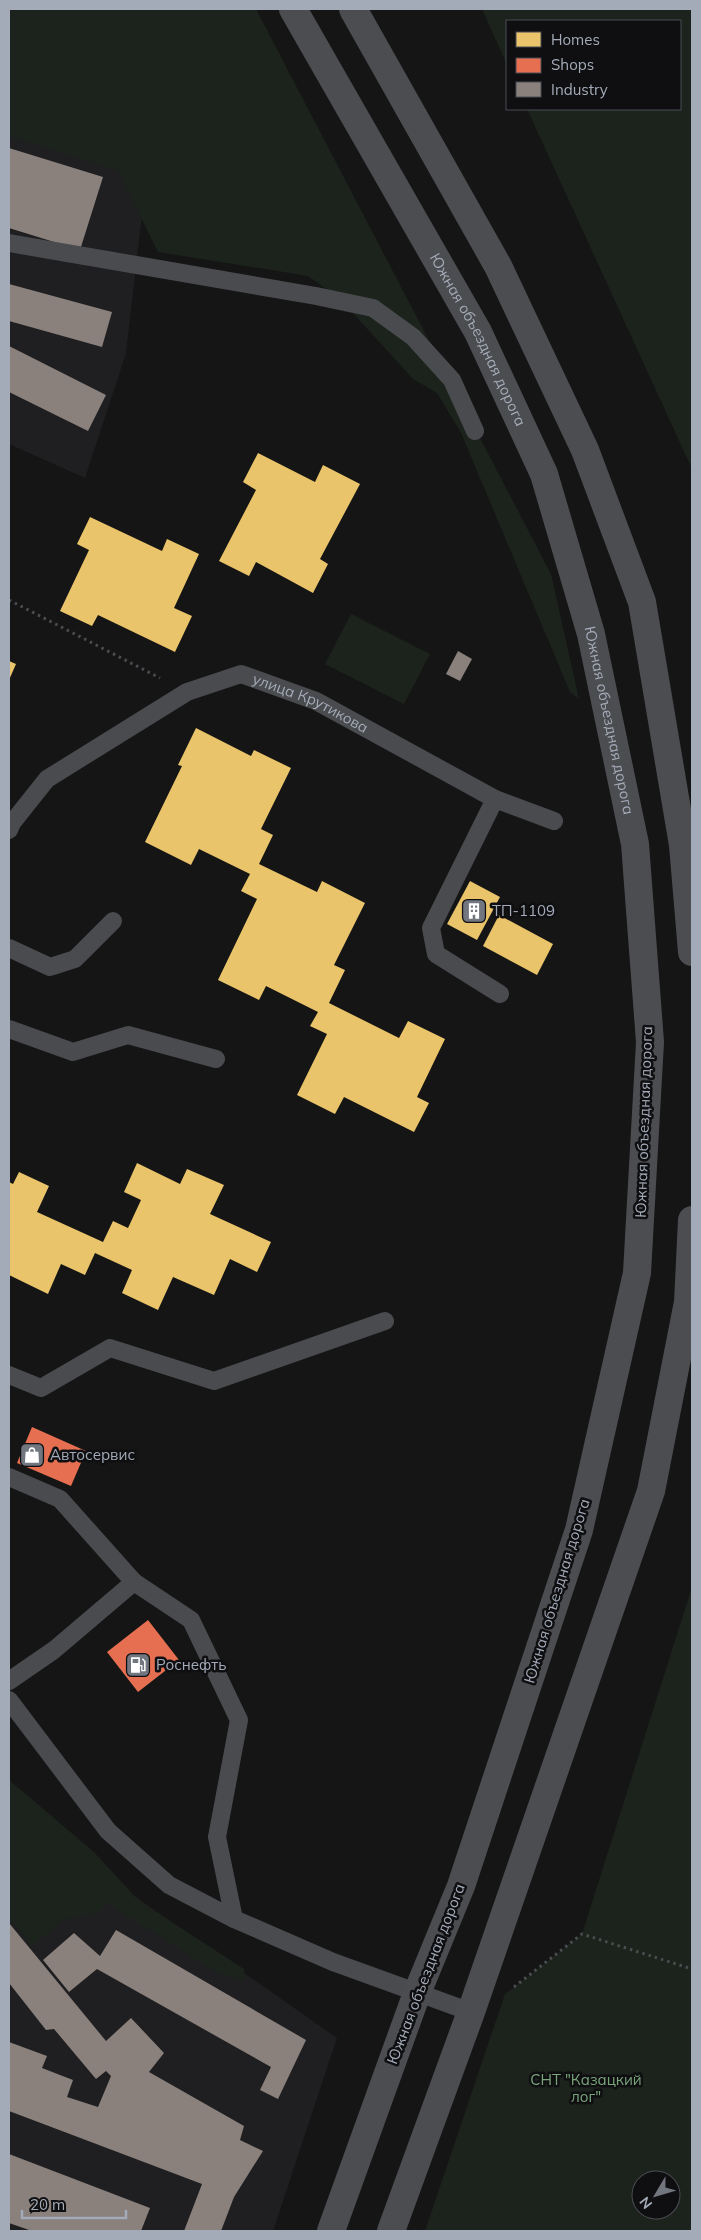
<svg xmlns="http://www.w3.org/2000/svg" width="701" height="2240" font-family="Mulish,sans-serif">
<style>
.built{fill:#1f1f21}
.green{fill:#1b231c;fill-rule:evenodd}
.homes{fill:#e9c46a}
.shops{fill:#e76f51}
.industry{fill:#8a817c}
.lines{fill:none;stroke-linecap:round;stroke-linejoin:round}
.path{stroke:#4a4c50;stroke-width:3;stroke-dasharray:2.5 4;stroke-linecap:butt}
.service{stroke:#494b4e;stroke-width:18}
.primary{stroke:#4c4d50;stroke-width:28}
.labels{text-anchor:middle;stroke-width:5;stroke-linejoin:round;paint-order:stroke}
.street-label{font-size:15px;fill:#a4abb8;stroke:#0f0f11}
.poi-label{font-size:15px;fill:#a4abb8;stroke:#0f0f11;text-anchor:start}
.park-label{font-size:15px;fill:#79a57b;stroke:#0f0f11}
</style>
<rect width="100%" height="100%" fill="#151515"/>
<g class="built">
<polygon points="9,113 149,155 126,353 85,478 9,444"/>
<polygon points="9,1808 337,2038 273,2231 9,2231"/>
</g>
<g class="green">
<polygon points="9,9 256,9 551,574 579,699 570,692 461,433 437,393 413,379 340,299 308,276 158,252 118,171 9,136"/>
<polygon points="482,9 692,9 692,469 527,109 680,109 680,21 507,21 507,65"/>
<polygon points="351,614 430,654 404,704 325,664"/>
<path d="M692,1587V2231H425L505,1994L582,1934ZM641,2180H671V2210H641Z"/>
<polygon points="9,1780 94,1852 138,1900 244,1969 246,1981 221,1975 107,1903 98,1913 63,1920 31,1947 23,1934 9,1919"/>
</g>
<g class="homes">
<polygon points="258,453 315,482 323,465 360,484 320,559 328,564 313,593 256,562 249,576 219,561 256,490 243,482"/>
<polygon points="90,517 162,551 167,539 199,554 174,608 192,616 175,652 98,615 92,626 60,611 89,550 77,544"/>
<polygon points="9,661 16,664 9,680"/>
<polygon points="196,728 251,756 254,750 291,768 261,829 273,835 259,864 317,892 322,881 365,903 334,965 345,970 329,1003 399,1038 408,1021 445,1039 417,1097 429,1103 414,1132 344,1097 335,1114 297,1095 327,1034 310,1026 318,1012 266,986 259,1000 218,980 257,899 241,891 250,874 199,849 191,865 145,842 182,766 178,765"/>
<polygon points="470,881 500,897 477,940 447,924"/>
<polygon points="499,915 553,944 537,975 483,946"/>
<polygon points="137,1163 180,1184 187,1169 224,1185 210,1214 271,1242 257,1272 230,1259 214,1295 173,1277 158,1310 122,1293 132,1270 95,1253 85,1275 61,1264 48,1294 9,1275 9,1182 13,1184 19,1172 49,1186 37,1212 103,1242 113,1221 128,1228 141,1200 124,1192"/>
</g>
<g class="shops">
<polygon points="32,1427 86,1451 71,1486 17,1463"/>
<polygon points="148,1620 179,1660 138,1692 107,1652"/>
</g>
<g class="industry">
<polygon points="9,148 103,177 80,250 9,228"/>
<polygon points="9,284 112,312 102,347 9,321"/>
<polygon points="9,346 106,395 88,431 9,392"/>
<polygon points="458,651 472,659 460,681 446,674"/>
<polygon points="9,1923 106,2041 131,2018 164,2053 149,2072 244,2126 240,2140 263,2151 234,2197 221,2231 184,2231 202,2184 9,2111 9,2042 47,2056 42,2068 73,2080 67,2097 98,2107 111,2076 106,2071 96,2079 54,2029 46,2030 9,1983"/>
<polygon points="116,1930 306,2040 278,2099 260,2090 271,2067 97,1969 69,1992 43,1960 74,1933 100,1956"/>
<polygon points="9,2154 150,2208 141,2231 32,2231 9,2223"/>
</g>
<g class="lines">
<g class="path">
<polyline points="9,600 160,678"/>
<polyline points="514,1987 582,1934 692,1969"/>
</g>
<g class="service">
<polyline points="9,243 316,296 373,308 413,337 452,380 475,431"/>
<polyline points="495,799 431,928 436,954 500,994"/>
<path id="s1" d="M9,830L12,823L47,779L187,692L241,674L316,701L495,799L554,821"/>
<polyline points="9,948 50,967 75,959 113,921"/>
<polyline points="9,1029 73,1052 128,1035 216,1059"/>
<polyline points="9,1375 41,1388 110,1348 214,1381 385,1321"/>
<polyline points="9,1477 60,1499 134,1582"/>
<polyline points="9,1681 54,1650 134,1582 191,1620 239,1720 217,1837 234,1919"/>
<polyline points="9,1700 108,1831 169,1885 234,1919 333,1962 471,2012"/>
</g>
<g class="primary">
<path id="s2" d="M293,9L478,332L544,474L591,634L635,844L650,1042L637,1273L579,1530L461,1886L417,1993L331,2231"/>
<polyline points="353,9 498,266 585,450 642,602 683,845 692,952"/>
<polyline points="391,2231 471,2012 651,1491 688,1302 692,1220"/>
</g>
</g>
<defs>
<symbol id="building-square" viewBox="-11 -11 22 22"><rect x="-9" y="-9" width="18" height="18" rx="4" fill="#72767f" stroke="#0f0f11"/><path d="M-4-6H4V6H1V3H-1V6H-4ZM-2.5-4.3h1.7v1.8h-1.7ZM.8-4.3h1.7v1.8H.8ZM-2.5-1h1.7V.8h-1.7ZM.8-1h1.7V.8H.8Z" fill="#fff"/></symbol>
<symbol id="shop-square" viewBox="-11 -11 22 22"><rect x="-9" y="-9" width="18" height="18" rx="4" fill="#72767f" stroke="#0f0f11"/><path d="M-5-2.5h2.3a2.7 3.5 0 0 1 5.4 0H5L5.5 6h-11ZM-1.5-2.5h3a1.5 2.3 0 0 0-3 0Z" fill="#fff"/></symbol>
<symbol id="fuel-square" viewBox="-11 -11 22 22"><rect x="-9" y="-9" width="18" height="18" rx="4" fill="#72767f" stroke="#0f0f11"/><path d="M-5.5-6h7V0h2V4h1.3V-2.5L3-4.5l.8-.8L6-3V5H2.5V1h-1V6h-7ZM-4.2-4.7v3.2H.2V-4.7Z" fill="#fff"/></symbol>
</defs>
<g fill-rule="evenodd">
<use href="#building-square" x="460" y="897" width="28" height="28"/>
<use href="#shop-square" x="18" y="1441" width="28" height="28"/>
<use href="#fuel-square" x="124" y="1651" width="28" height="28"/>
</g>
<g class="labels">
<g class="street-label">
<text dy="5" stroke="none"><textPath href="#s2" startOffset="379">Южная объездная дорога</textPath></text>
<text dy="5" stroke="none"><textPath href="#s1" startOffset="361">улица Крутикова</textPath></text>
<text dy="5" stroke="none"><textPath href="#s2" startOffset="784">Южная объездная дорога</textPath></text>
<text transform="translate(644 1122) rotate(-88)" y="5">Южная объездная дорога</text>
<text transform="translate(557 1591) rotate(-73)" y="5">Южная объездная дорога</text>
<text transform="translate(426 1974) rotate(-69)" y="5">Южная объездная дорога</text>
</g>
<g class="poi-label">
<text x="492" y="916">ТП-1109</text>
<text x="50" y="1460">Автосервис</text>
<text x="156" y="1670">Роснефть</text>
</g>
<g class="park-label">
<text x="586" y="2085">СНТ "Казацкий<tspan x="586" dy="17">лог"</tspan></text>
</g>
</g>
<rect width="701" height="2240" fill="none" stroke="#a4abb8" stroke-width="20"/>
<rect x="506" y="20" width="175" height="90" fill="#0f0f11" stroke="#4b4d54"/>
<rect x="516" y="32" width="25" height="15" fill="#e9c46a" stroke="#4b4d54"/>
<text x="551" y="45" font-size="15" fill="#a4abb8">Homes</text>
<rect x="516" y="58" width="25" height="15" fill="#e76f51" stroke="#4b4d54"/>
<text x="551" y="70" font-size="15" fill="#a4abb8">Shops</text>
<rect x="516" y="82" width="25" height="15" fill="#8a817c" stroke="#4b4d54"/>
<text x="551" y="95" font-size="15" fill="#a4abb8">Industry</text>
<g transform="translate(656 2195) rotate(232)"><circle r="24" fill="#0f0f11" stroke="#4b4d54"/>
<path d="M0-4L9 19L0 12L-9 19Z" fill="#72767f"/>
<text y="-8" font-size="14" font-weight="bold" text-anchor="middle" fill="#a4abb8">N</text>
</g>
<path d="M22 2210v8h104v-8" fill="none" stroke="#a4abb8" stroke-width="2.5"/>
<text x="30" y="2210" font-size="15" fill="#a4abb8" stroke="#0f0f11" stroke-width="4" paint-order="stroke">20 m</text>
</svg>
